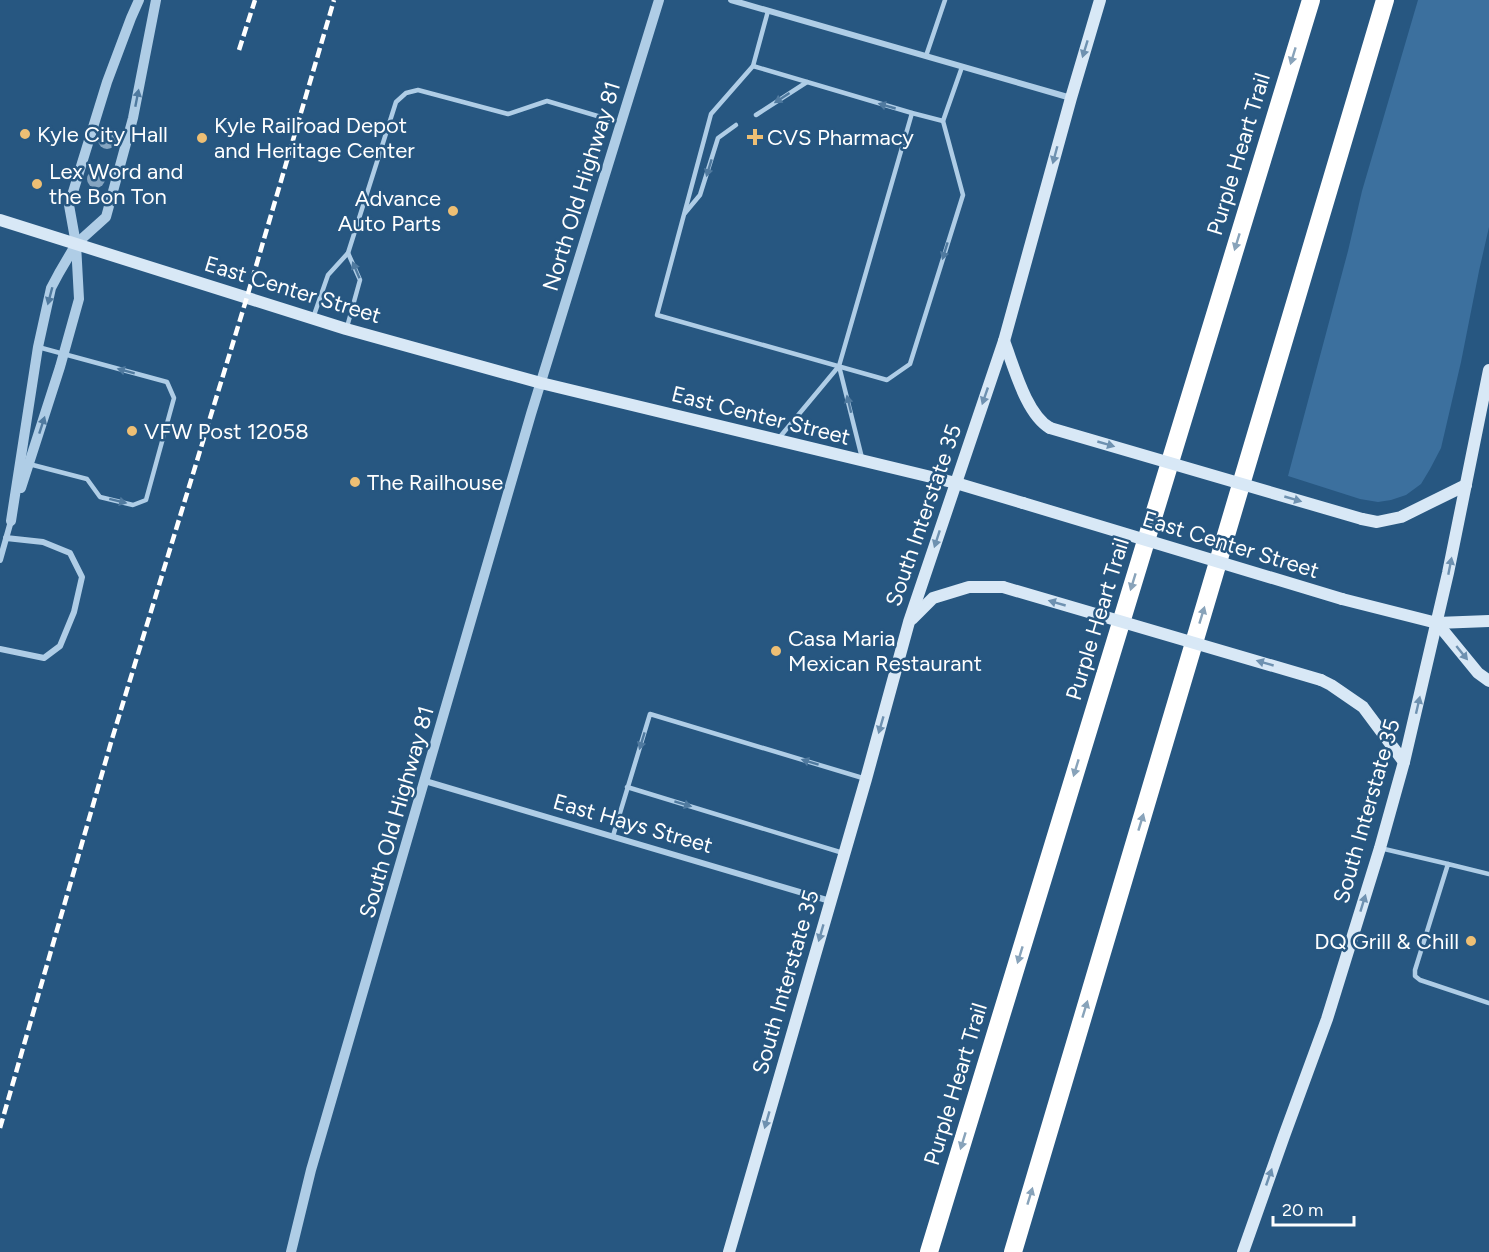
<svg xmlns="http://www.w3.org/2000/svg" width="1489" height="1252" font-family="Figtree,sans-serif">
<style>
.green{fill:#3c709e}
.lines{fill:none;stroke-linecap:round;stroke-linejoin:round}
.service{stroke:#afcde6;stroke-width:4.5}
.minor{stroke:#afcde6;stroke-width:6}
.tertiary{stroke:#afcde6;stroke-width:10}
.secondary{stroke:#d8e8f6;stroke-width:12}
.motorway{stroke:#fff;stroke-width:18}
.rail{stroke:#fff;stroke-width:4.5;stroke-dasharray:10 4.5;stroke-linecap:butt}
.secondary-bridge{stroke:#d8e8f6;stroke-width:12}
.tree{fill:#85a5c1}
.oneway{fill:#6e91b0}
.oneway2{fill:#88a3ba}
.oneway3{fill:#507a9f}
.poi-dot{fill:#eebf74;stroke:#275781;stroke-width:2}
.labels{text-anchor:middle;stroke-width:5;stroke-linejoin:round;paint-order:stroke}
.poi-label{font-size:22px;fill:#fff;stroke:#275781;text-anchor:start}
.street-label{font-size:22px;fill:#fff;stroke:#275781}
</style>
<rect width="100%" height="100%" fill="#275781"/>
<polygon class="green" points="1418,0 1489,0 1489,227 1479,271 1461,362 1441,448 1430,469 1421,484 1406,495 1391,500 1378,502 1360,499 1288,476 1348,251 1362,191"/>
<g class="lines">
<g class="service">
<polyline points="768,11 753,66 711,114 657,315 887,380 910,364 963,195 943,121 962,67"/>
<polyline points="926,56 945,0"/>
<polyline points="753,66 912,113 943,121"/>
<polyline points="756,115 807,82"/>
<polyline points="685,213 700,195 718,138 736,125"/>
<polyline points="313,318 328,275 348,253 396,102 406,93 418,90 508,114 547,101 621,123"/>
<polyline points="347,327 360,280 348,253"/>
<polyline points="839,366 912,113"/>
<polyline points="779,438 839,366 862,458"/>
<polyline points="29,464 87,479 100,497 133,505 146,500 174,398 167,382 38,347"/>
<polyline points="627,787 843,853"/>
<polyline points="613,836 650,714 866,779"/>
<polyline points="1380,848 1448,864"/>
<polyline points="1489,874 1448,864 1415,970 1415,976 1420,980 1489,1003"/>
</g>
<g class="minor">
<polyline points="731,0 1071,98"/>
<polyline points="0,560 11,521"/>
<polyline points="0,649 44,658 60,646 74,612 82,577 70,553 43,542 6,538"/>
<polyline points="425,781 830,901"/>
</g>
<g class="tertiary">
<polyline points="21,488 60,367 79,299 76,244 69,205 107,82 131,18 139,0"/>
<polyline points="11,521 38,347 51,288 59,273 76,244 106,217 133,118 156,0"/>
<polyline points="291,1252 311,1170 531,414 659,0"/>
</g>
<g class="secondary">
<polyline points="0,220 346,329 541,383 956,483 1023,503"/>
<path d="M1004,341C1014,367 1026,414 1050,428"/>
<polyline points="1362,519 1377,522 1401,517 1466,485"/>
<polyline points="1342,599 1437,623 1489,621"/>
<polyline points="912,619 933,598 969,587 1003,587"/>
<polyline points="1437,623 1478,673 1489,681"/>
<polyline points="1321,680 1331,685 1363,707 1404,762"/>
<polyline points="729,1252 866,779 909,622 1004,341 1071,98 1100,0"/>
<polyline points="1243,1252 1284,1136 1327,1019 1380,848 1404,762 1448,573 1489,370"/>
</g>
<g class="motorway">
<polyline points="929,1252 1311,0"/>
<polyline points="1013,1252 1385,0"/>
</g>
<g class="rail">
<polyline points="239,50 255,0"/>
<polyline points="0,1128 112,739 247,297 334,0"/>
</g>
<g class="secondary-bridge">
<polyline points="1050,428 1362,519"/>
<polyline points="1023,503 1342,599"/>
<polyline points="1003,587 1321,680"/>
</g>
</g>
<g class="tree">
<circle cx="107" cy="140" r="9"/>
<circle cx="96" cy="179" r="9"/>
</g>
<defs><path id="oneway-solid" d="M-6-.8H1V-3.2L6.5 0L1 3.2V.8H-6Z" transform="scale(1.5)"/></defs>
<g class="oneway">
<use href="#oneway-solid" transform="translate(1085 49) rotate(107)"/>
<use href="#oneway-solid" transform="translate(1055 155) rotate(105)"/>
<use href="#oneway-solid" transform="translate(985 396) rotate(109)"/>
<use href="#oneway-solid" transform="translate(1106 444) rotate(16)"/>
<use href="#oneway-solid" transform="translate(1293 499) rotate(16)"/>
<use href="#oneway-solid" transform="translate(937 539) rotate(108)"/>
<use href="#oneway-solid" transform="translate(1450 566) rotate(-79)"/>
<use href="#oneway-solid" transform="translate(1057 603) rotate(-164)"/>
<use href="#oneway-solid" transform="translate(1462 653) rotate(51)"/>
<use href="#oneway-solid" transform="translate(1265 663) rotate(-164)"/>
<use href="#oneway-solid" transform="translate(1418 705) rotate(-77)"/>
<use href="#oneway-solid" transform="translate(881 725) rotate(106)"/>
<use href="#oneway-solid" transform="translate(1363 903) rotate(-73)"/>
<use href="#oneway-solid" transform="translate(821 933) rotate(106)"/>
<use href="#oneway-solid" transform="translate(767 1120) rotate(106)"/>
<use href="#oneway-solid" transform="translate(1269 1177) rotate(-71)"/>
</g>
<g class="oneway2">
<use href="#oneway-solid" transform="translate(1293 56) rotate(107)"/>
<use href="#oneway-solid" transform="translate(1237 242) rotate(107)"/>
<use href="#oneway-solid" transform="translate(1133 582) rotate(107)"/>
<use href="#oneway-solid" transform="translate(1202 615) rotate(-73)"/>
<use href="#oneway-solid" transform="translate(1076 768) rotate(107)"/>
<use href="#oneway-solid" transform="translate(1141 822) rotate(-73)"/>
<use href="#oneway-solid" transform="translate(1020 955) rotate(107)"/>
<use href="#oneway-solid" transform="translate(1085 1009) rotate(-73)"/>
<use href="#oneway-solid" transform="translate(963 1141) rotate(107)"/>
<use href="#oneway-solid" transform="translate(1030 1196) rotate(-73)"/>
</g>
<g class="oneway3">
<use href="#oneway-solid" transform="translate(137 98) rotate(-79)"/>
<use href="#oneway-solid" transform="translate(782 98) rotate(147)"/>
<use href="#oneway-solid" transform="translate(887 106) rotate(-164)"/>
<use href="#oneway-solid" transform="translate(709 168) rotate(107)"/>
<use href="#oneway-solid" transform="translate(945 251) rotate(107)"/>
<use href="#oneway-solid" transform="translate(356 270) rotate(-113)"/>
<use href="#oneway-solid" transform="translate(50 296) rotate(105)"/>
<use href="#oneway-solid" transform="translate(126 371) rotate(-165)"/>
<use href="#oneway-solid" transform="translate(849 404) rotate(-104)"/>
<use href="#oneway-solid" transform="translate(42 425) rotate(-72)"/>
<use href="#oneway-solid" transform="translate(118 501) rotate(14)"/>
<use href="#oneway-solid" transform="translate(642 741) rotate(107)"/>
<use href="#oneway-solid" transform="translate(810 762) rotate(-163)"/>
<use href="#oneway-solid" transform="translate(683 804) rotate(17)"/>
</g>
<g class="poi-dot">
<circle cx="25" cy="134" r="6"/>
<path d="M752 128h6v6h6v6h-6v6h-6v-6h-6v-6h6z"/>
<circle cx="202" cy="138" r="6"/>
<circle cx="37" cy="184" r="6"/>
<circle cx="453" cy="211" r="6"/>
<circle cx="132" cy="431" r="6"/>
<circle cx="355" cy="482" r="6"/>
<circle cx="776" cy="651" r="6"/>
<circle cx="1471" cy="941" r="6"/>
</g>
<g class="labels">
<g class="poi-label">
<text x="214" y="133">Kyle Railroad Depot<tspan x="214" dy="25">and Heritage Center</tspan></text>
<text x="37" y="142">Kyle City Hall</text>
<text x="767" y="145">CVS Pharmacy</text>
<text x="49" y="179">Lex Word and<tspan x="49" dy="25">the Bon Ton</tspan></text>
<text x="441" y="206" text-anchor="end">Advance<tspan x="441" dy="25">Auto Parts</tspan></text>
<text x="144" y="439">VFW Post 12058</text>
<text x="367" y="490">The Railhouse</text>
<text x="788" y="646">Casa Maria<tspan x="788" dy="25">Mexican Restaurant</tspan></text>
<text x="1459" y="949" text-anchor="end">DQ Grill &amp; Chill</text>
</g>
<g class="street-label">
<text transform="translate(1238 154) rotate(-73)" y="8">Purple Heart Trail</text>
<text transform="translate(581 186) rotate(-73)" y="8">North Old Highway 81</text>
<text transform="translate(293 289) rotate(17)" y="8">East Center Street</text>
<text transform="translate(761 415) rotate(14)" y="8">East Center Street</text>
<text transform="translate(923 515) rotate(-71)" y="8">South Interstate 35</text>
<text transform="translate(1231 544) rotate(17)" y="8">East Center Street</text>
<text transform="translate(1097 619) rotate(-73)" y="8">Purple Heart Trail</text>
<text transform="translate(1366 811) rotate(-74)" y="8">South Interstate 35</text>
<text transform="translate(396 812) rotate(-74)" y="8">South Old Highway 81</text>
<text transform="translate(633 823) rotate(16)" y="8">East Hays Street</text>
<text transform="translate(785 982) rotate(-74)" y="8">South Interstate 35</text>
<text transform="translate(955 1084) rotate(-73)" y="8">Purple Heart Trail</text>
</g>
</g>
<path d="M1273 1216v9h81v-9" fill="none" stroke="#ffffff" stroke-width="3"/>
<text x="1282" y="1216" font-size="18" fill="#ffffff" stroke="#275781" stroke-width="4.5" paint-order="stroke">20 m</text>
</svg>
